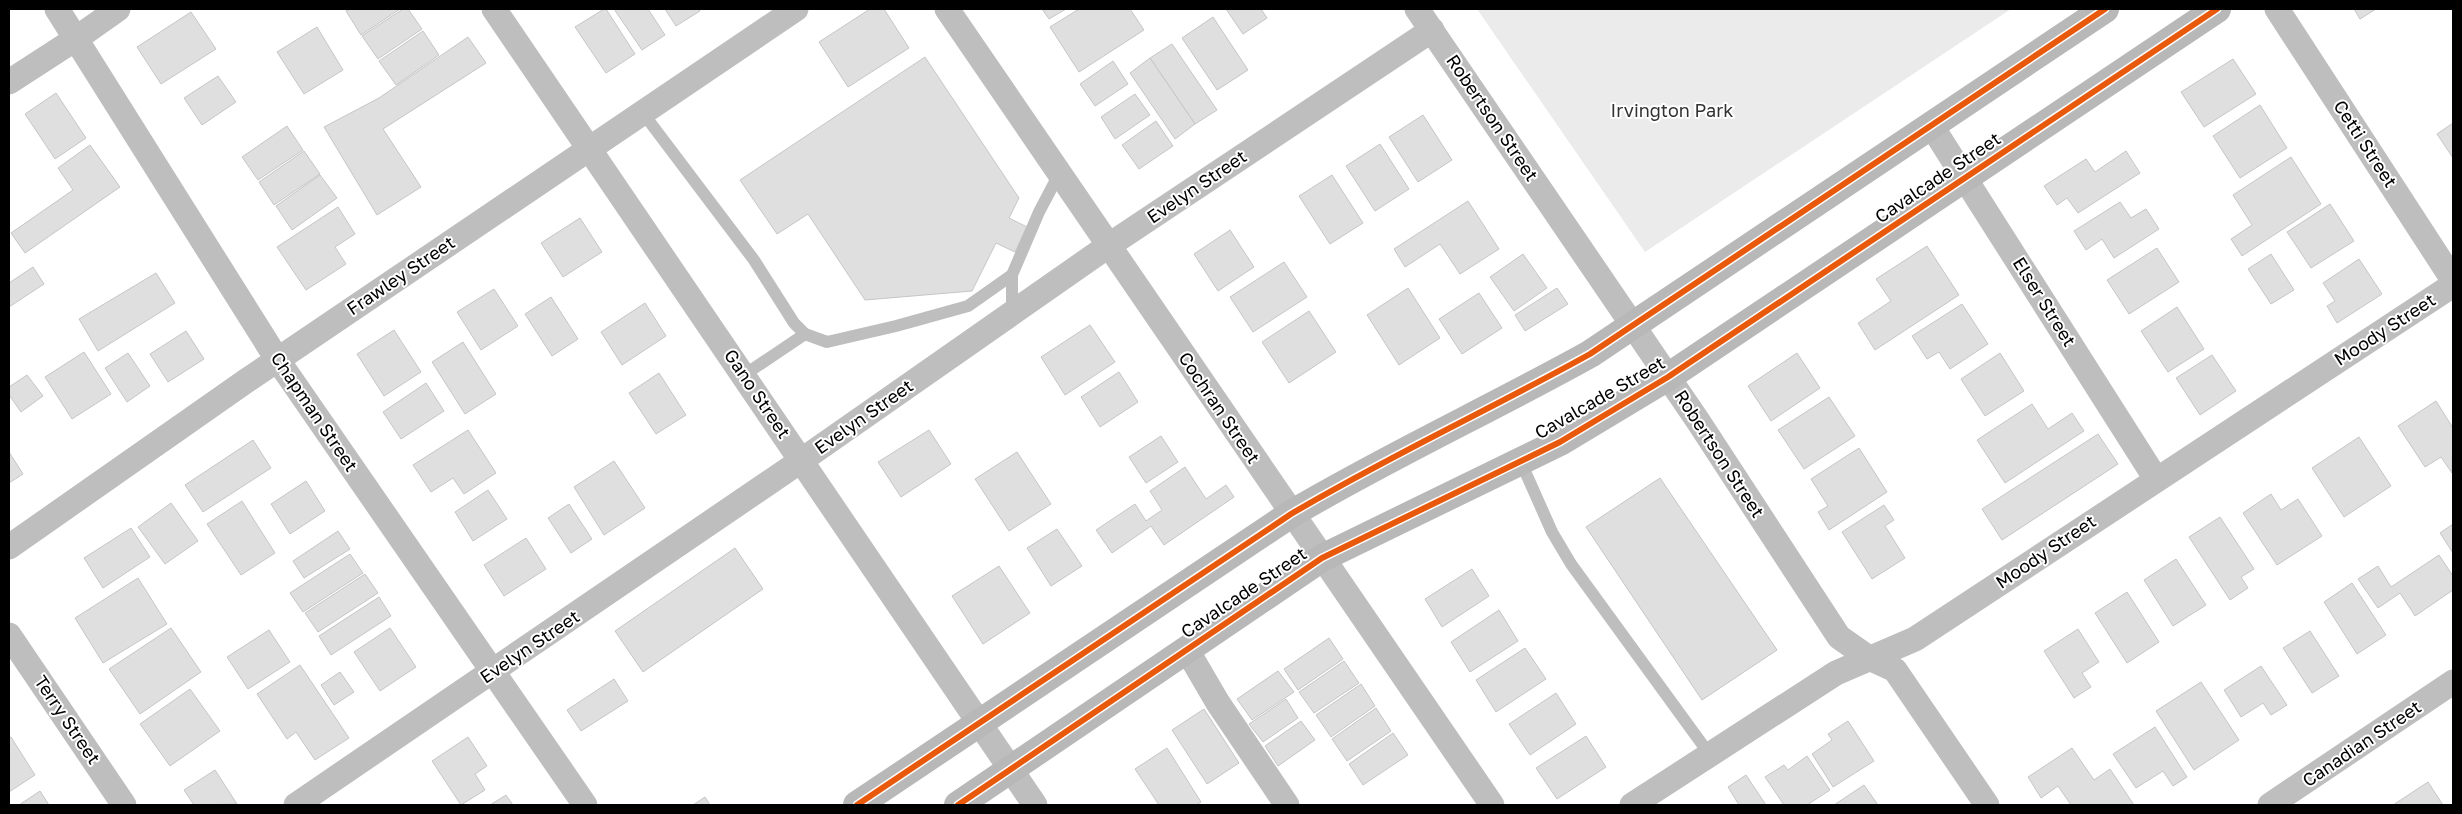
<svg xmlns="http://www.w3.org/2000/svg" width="2462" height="814" font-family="'Golos Text',sans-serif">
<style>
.green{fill:#ebebeb}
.building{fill:#dfdfdf;stroke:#c6c6c6}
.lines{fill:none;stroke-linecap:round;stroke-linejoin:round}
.service{stroke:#bebebe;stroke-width:12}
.minor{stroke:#bebebe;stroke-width:25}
.secondary{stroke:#b8b8b8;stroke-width:28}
.cycleway-casing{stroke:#fff;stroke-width:9}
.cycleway{stroke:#e8590c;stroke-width:6}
.labels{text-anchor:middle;stroke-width:4;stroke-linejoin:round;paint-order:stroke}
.park-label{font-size:18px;fill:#323232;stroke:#fff}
.street-label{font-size:18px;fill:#000;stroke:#fff}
</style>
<rect width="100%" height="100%" fill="#fff"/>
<polygon class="green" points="1477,9 2011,9 1645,252"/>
<g class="building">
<polygon points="350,9 400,9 361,35 346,11"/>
<polygon points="403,9 408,9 422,29 378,59 362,36"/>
<polygon points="604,9 606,9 635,54 606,73 575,27"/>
<polygon points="614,9 648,9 665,35 642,50"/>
<polygon points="665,9 699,9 700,11 676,26"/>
<polygon points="870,9 884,9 909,48 848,87 819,42"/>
<polygon points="1042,9 1066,9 1049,19"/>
<polygon points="1079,9 1130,9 1144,30 1079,72 1050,27"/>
<polygon points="1226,9 1261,9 1267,18 1243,34"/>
<polygon points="2354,9 2376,9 2360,19"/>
<polygon points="191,12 216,49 161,84 137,47"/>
<polygon points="1213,17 1248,70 1217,90 1182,38"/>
<polygon points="317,27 343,70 304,94 277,52"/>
<polygon points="423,31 439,55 396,85 379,61"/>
<polygon points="468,37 486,63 383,129 421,187 377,215 324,127 379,98"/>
<polygon points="1172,44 1217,110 1195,124 1150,58"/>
<polygon points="925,57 1019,198 1009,218 1027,227 1015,252 996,243 972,291 865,300 808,214 777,234 740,180"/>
<polygon points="1150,58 1195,124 1175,139 1130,73"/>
<polygon points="2233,59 2256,94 2204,127 2181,92"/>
<polygon points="1113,61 1128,84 1095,106 1080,84"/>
<polygon points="218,76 236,102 202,125 184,98"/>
<polygon points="56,93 86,138 55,159 25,114"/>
<polygon points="1135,94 1150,115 1115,139 1101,117"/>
<polygon points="2260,105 2287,148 2240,178 2213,136"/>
<polygon points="1423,115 1452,160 1418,182 1389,137"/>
<polygon points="1156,121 1173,146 1139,169 1122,145"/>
<polygon points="2453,123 2453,158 2437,134"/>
<polygon points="287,126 303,150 258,180 242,157"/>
<polygon points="1380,144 1409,189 1375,211 1346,166"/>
<polygon points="90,145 120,187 25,253 11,233 73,190 58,168"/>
<polygon points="304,151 320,174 274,205 259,182"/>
<polygon points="2126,151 2140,173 2078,213 2067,198 2057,205 2044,186 2086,159 2095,172"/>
<polygon points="2291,157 2321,204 2242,256 2231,239 2252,225 2233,195"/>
<polygon points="320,175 337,198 292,230 276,206"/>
<polygon points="1332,175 1363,223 1330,244 1299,196"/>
<polygon points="1468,201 1499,249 1460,274 1440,244 1405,267 1394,249"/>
<polygon points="2120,202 2131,218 2146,209 2159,229 2114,258 2102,239 2086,250 2074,231"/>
<polygon points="2330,204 2354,241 2311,268 2287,232"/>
<polygon points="338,207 355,234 335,247 346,264 306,290 277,247"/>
<polygon points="580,218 602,252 563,277 541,243"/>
<polygon points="1230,230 1254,267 1218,291 1194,254"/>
<polygon points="1927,246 1959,295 1875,350 1858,323 1891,301 1876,279"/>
<polygon points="2157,248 2179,282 2129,314 2107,280"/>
<polygon points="1523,254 1547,288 1514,311 1490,277"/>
<polygon points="2271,254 2294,290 2271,304 2248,269"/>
<polygon points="2359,259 2382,294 2337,323 2327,306 2335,301 2323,283"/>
<polygon points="1284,262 1307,297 1253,332 1230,297"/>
<polygon points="33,267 44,284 9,307 9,283"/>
<polygon points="156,273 175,303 98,351 79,319"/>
<polygon points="1408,288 1440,338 1399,365 1367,315"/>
<polygon points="1557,288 1568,304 1525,331 1515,315"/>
<polygon points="494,289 518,326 481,350 457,312"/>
<polygon points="1479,293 1502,328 1462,354 1439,319"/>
<polygon points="551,297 578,339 552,356 525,314"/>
<polygon points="645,303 666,336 622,365 601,332"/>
<polygon points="1962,304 1988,344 1950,369 1939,352 1927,359 1912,336"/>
<polygon points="2177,307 2204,349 2168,372 2141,331"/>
<polygon points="1309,311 1336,352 1289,383 1262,342"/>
<polygon points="1090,325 1115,362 1065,395 1041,357"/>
<polygon points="394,330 421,372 384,396 357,354"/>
<polygon points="186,331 204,359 168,382 150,354"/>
<polygon points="463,342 496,394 465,414 432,362"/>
<polygon points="84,352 111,394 72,419 45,377"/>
<polygon points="128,353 150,386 127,402 105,368"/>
<polygon points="1797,353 1820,388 1771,421 1748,386"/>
<polygon points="2000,353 2024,391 1985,416 1961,379"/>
<polygon points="2212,355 2236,391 2200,415 2176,378"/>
<polygon points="1119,372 1138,402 1100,427 1081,397"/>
<polygon points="659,373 686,415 656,434 629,393"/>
<polygon points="27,375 43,396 21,412 9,395 9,387"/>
<polygon points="426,383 444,411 401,439 383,412"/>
<polygon points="1829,397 1855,436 1804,469 1778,430"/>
<polygon points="2436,401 2453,428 2452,473 2441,457 2425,467 2398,426"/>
<polygon points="2032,404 2048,429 2072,413 2084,431 2005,483 1977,440"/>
<polygon points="468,430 496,473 464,494 453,478 431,492 413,465"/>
<polygon points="929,430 951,464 901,497 878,462"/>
<polygon points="2098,434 2118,464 2002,540 1982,509"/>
<polygon points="1161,436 1178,462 1146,483 1129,457"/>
<polygon points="2359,437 2391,486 2344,517 2312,468"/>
<polygon points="253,440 271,468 203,512 185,485"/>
<polygon points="1859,448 1887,492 1829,530 1818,512 1828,506 1811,479"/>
<polygon points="9,452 23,474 9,483"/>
<polygon points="1017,452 1051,504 1009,531 975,479"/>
<polygon points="614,461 645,508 604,535 574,487"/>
<polygon points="1185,467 1206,499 1226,485 1234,497 1164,545 1151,526 1112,553 1096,530 1135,504 1146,521 1162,510 1150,491"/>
<polygon points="1660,478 1777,650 1702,700 1586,527"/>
<polygon points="306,481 325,511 290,534 271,504"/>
<polygon points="488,490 507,519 473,541 455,512"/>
<polygon points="2271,494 2281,510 2298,499 2322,536 2277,565 2243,513"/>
<polygon points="242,501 275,553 241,575 207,524"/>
<polygon points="171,503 198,541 165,564 138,527"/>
<polygon points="569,504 592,539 571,553 548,518"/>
<polygon points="1884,505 1894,520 1885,526 1905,558 1872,579 1842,532"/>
<polygon points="2220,517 2254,569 2241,577 2248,588 2230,600 2189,537"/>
<polygon points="2453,524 2453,553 2440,533"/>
<polygon points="131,528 150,557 103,588 84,558"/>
<polygon points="1057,529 1082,566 1051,586 1027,548"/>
<polygon points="338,531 350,549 304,578 293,561"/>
<polygon points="526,538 546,569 504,596 484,565"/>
<polygon points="735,548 763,589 643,672 615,631"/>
<polygon points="350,554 363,573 303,612 290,593"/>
<polygon points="2439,555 2453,576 2453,590 2415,616 2400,593 2378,608 2358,579 2378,566 2391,587"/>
<polygon points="2176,559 2206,605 2173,626 2144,580"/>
<polygon points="999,566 1030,613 983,644 952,596"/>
<polygon points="1472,569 1489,596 1442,627 1425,599"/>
<polygon points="365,574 378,593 318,632 305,613"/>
<polygon points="138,578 167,624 103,663 75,618"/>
<polygon points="2352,583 2386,635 2357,654 2324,602"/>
<polygon points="2127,592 2159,642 2127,663 2095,613"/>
<polygon points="379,597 391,616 331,655 319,636"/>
<polygon points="1499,610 1518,641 1470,672 1451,642"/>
<polygon points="171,628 201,672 140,714 109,669"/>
<polygon points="390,628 416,667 380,691 354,652"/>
<polygon points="2078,629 2099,662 2082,673 2091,687 2074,698 2044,651"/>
<polygon points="269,630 290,662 248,689 227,657"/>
<polygon points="2310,631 2339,676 2312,693 2283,648"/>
<polygon points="1329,638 1343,659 1298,690 1284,669"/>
<polygon points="1525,648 1546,679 1496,712 1476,680"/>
<polygon points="1344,661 1359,683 1314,713 1299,692"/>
<polygon points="300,665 349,738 315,760 296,732 287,739 257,694"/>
<polygon points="2261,666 2287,705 2271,715 2263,703 2241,717 2224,690"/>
<polygon points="1278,671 1294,692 1252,720 1237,699"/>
<polygon points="340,672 354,692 334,705 321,685"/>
<polygon points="614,679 628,701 581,731 567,710"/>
<polygon points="2201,682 2239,740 2194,770 2156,711"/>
<polygon points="1361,684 1375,706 1331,737 1316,715"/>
<polygon points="190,689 220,731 170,766 140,724"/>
<polygon points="1556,693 1576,724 1530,755 1509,724"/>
<polygon points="1286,699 1298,718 1263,742 1249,724"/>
<polygon points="1376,708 1391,731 1347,761 1332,739"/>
<polygon points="1204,709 1239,763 1207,784 1172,730"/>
<polygon points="1301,721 1315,740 1278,766 1265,746"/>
<polygon points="1848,721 1874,761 1833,787 1812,754 1832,740 1828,734"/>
<polygon points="2155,727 2187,777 2173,786 2163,771 2136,788 2113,754"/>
<polygon points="1393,733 1408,755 1363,785 1349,764"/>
<polygon points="1586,736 1606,767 1557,799 1536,768"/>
<polygon points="11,737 35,775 9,792 9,738"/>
<polygon points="468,737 487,766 475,774 485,790 461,805 432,761"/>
<polygon points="1167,748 1201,802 1196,805 1159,805 1135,769"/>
<polygon points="2072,748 2094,780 2110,769 2134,805 2071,805 2058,786 2041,798 2028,777"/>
<polygon points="1807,756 1830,790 1807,805 1784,805 1765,777 1784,765 1788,770"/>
<polygon points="215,770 237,804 194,805 184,790"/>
<polygon points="1746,775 1766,805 1739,805 1728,787"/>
<polygon points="2428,782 2443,805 2393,805"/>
<polygon points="1864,785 1878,805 1834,805"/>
<polygon points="40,791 49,805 19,805"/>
<polygon points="506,795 513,805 490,805"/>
<polygon points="705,797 710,805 693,805"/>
</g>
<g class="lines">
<g class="service">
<polyline points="643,113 754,260 794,323 805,334"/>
<polyline points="1012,313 1012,275 1039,212 1059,174"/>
<polyline points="744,375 805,334 827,342 896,326 968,306 1012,275"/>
<polyline points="1520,460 1552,532 1571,564 1710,755"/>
</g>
<g class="minor">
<polyline points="57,9 277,359 585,805"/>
<polyline points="494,9 1035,805"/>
<polyline points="947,9 1492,805"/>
<polyline points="1417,9 1698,421 1839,637 1869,658 1895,670 1987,805"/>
<polyline points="2277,9 2453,280"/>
<polyline points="9,82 77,38 118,9"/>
<polyline points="1931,125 2156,479"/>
<polyline points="9,547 246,381 796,9"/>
<polyline points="9,635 124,805"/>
<polyline points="1187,650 1218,703 1287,805"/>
<polyline points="296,805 802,460 1108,246 1432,30"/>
<polyline points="1632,805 1836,673 1915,639 2453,285"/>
<polyline points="2270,805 2453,682"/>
</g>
<g class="secondary">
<path d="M857,805L1291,514C1389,456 1491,409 1590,354L2105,9"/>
<polyline points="958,805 1322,558 1560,442 1668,377 2217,9"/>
</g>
<defs>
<g id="cycleway">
<path d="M857,805L1291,514C1389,456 1491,409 1590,354L2105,9"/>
<polyline points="958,805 1322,558 1560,442 1668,377 2217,9"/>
</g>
</defs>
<use href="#cycleway" class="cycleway-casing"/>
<use href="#cycleway" class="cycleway"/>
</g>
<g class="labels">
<g class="park-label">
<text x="1672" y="117">Irvington Park</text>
</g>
<g class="street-label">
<text transform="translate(1492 118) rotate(56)" y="6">Robertson Street</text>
<text transform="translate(2365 144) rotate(57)" y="6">Cetti Street</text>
<text transform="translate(1938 178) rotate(-34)" y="6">Cavalcade Street</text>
<text transform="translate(1197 187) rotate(-34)" y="6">Evelyn Street</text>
<text transform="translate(401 276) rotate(-34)" y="6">Frawley Street</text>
<text transform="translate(2044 302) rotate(58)" y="6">Elser Street</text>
<text transform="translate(2385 330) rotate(-33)" y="6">Moody Street</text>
<text transform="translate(757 394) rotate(56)" y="6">Gano Street</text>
<text transform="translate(1600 398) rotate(-30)" y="6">Cavalcade Street</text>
<text transform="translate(1219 408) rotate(56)" y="6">Cochran Street</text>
<text transform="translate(314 412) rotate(56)" y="6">Chapman Street</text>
<text transform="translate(864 417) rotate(-35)" y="6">Evelyn Street</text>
<text transform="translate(1719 454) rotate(57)" y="6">Robertson Street</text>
<text transform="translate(2046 552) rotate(-34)" y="6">Moody Street</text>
<text transform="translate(1244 593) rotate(-34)" y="6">Cavalcade Street</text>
<text transform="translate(530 647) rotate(-34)" y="6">Evelyn Street</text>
<text transform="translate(67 720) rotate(56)" y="6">Terry Street</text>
<text transform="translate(2362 744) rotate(-34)" y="6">Canadian Street</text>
</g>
</g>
<rect width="2462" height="814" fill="none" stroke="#000000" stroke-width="20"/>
</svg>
